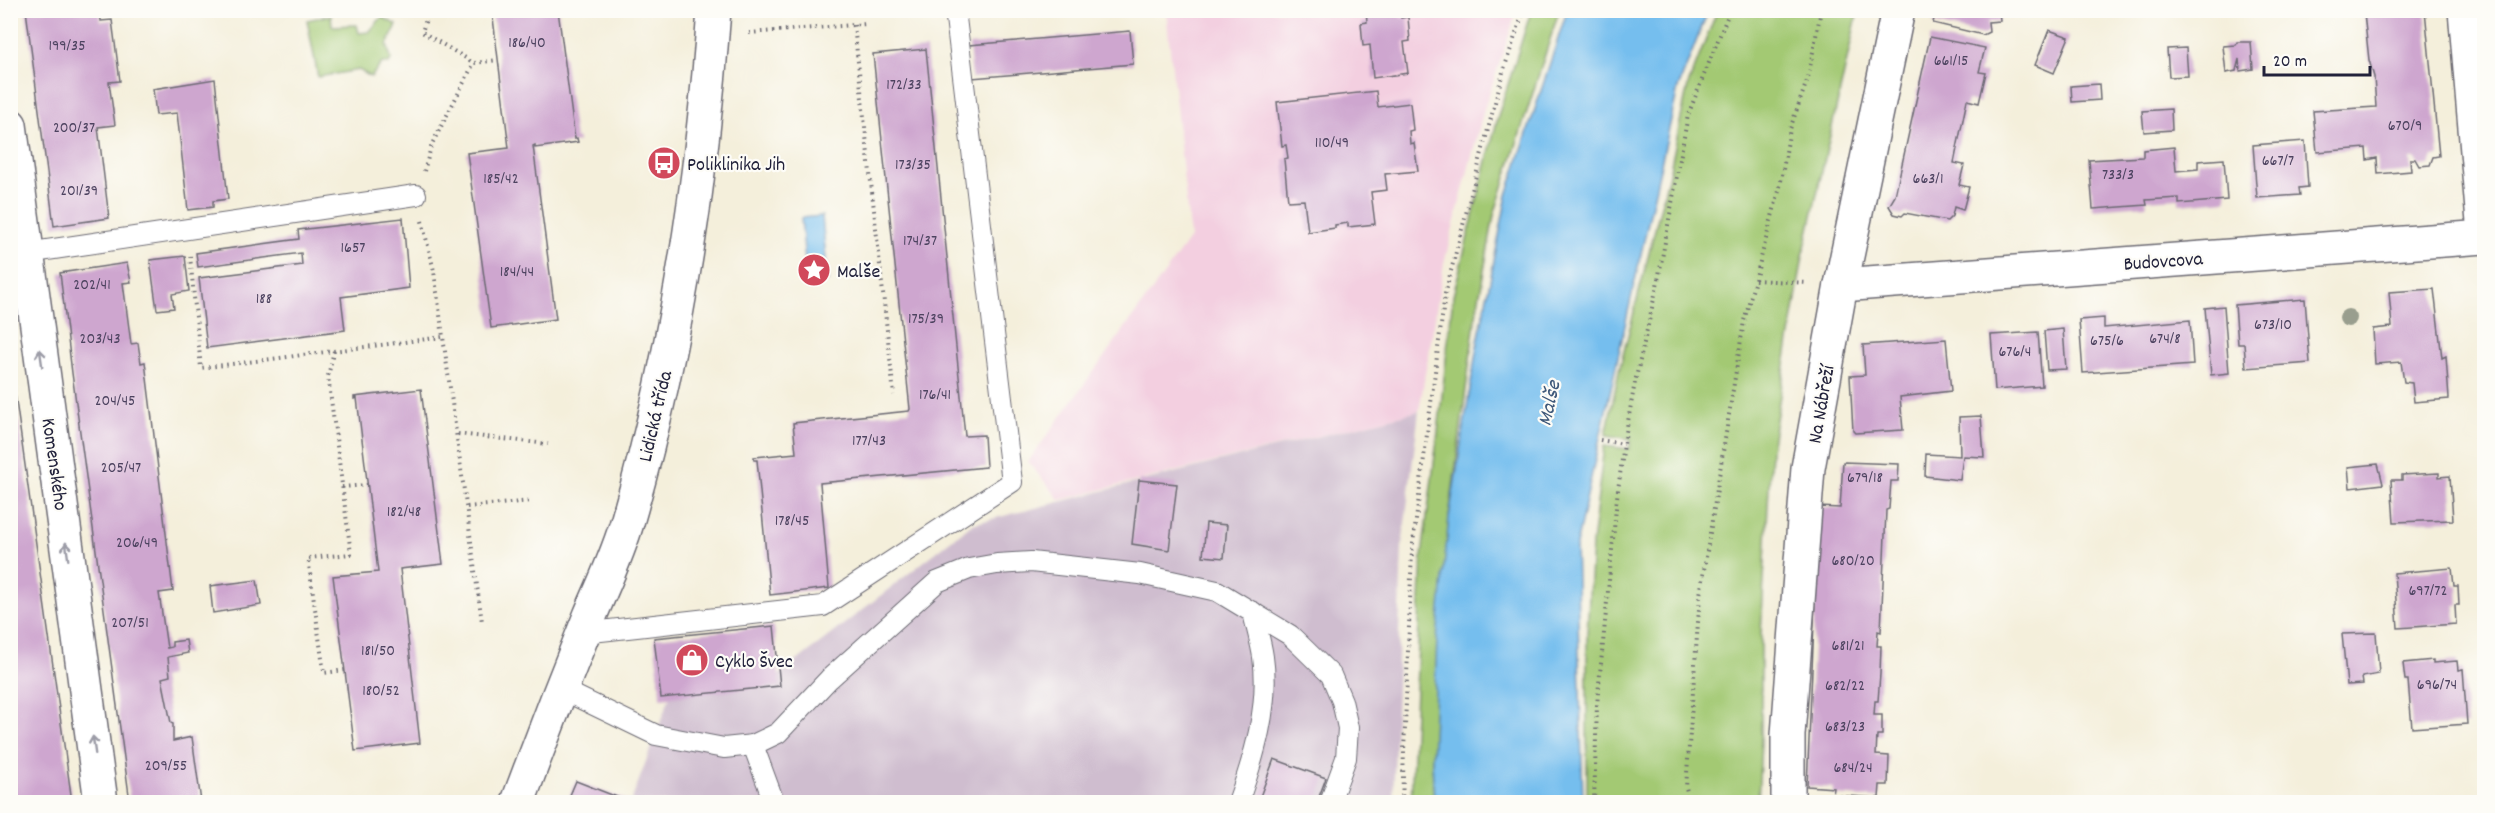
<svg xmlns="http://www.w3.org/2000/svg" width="2495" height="813" font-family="Dekko,sans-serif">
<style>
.built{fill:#f3cfe0}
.industrial{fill:#cfbdcf}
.green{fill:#a3c973;stroke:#627657;stroke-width:1.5}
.water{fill:#75beee;stroke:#4c7094;stroke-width:1.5}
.building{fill:#cea6cf}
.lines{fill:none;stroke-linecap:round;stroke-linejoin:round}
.service-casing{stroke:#6c6a73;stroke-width:22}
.minor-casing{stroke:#6c6a73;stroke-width:36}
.tertiary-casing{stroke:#6c6a73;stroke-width:36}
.path{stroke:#6c6a73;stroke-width:4;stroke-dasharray:1.5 4.5;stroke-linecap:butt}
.service{stroke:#fff;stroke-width:20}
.minor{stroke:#fff;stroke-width:33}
.tertiary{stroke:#fff;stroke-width:33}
.tree{fill:#999e8e}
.oneway{stroke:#9c9ca7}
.labels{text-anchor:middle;stroke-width:4.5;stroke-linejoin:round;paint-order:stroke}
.number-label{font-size:16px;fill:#4d4360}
.poi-label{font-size:20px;fill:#22223b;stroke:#fdfcf7;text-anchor:start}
.street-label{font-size:20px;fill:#22223b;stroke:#fdfcf7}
.water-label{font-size:21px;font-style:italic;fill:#3f597a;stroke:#fdfcf7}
</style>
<rect width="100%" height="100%" fill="#fdfcf7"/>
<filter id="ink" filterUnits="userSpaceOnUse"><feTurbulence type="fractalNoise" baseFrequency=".0167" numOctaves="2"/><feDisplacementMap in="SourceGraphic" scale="12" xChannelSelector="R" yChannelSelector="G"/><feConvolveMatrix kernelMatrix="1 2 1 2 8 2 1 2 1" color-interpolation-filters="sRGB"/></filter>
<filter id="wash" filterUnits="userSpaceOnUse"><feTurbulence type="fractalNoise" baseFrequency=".008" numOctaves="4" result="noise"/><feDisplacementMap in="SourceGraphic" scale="24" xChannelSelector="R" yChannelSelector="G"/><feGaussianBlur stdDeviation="1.35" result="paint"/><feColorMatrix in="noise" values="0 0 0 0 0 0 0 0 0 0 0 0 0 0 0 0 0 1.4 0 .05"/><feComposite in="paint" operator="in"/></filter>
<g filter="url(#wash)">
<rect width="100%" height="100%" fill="#f4efdb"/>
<polygon class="built" points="1166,11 1517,11 1484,109 1444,263 1419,411 1060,500 1028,462 1190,238"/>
<polygon class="industrial" points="1419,411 1402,547 1393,802 567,802 576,781 631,802 670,696 780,686 779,675 972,524"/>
<g class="green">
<polygon points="1531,11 1559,11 1494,215 1475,321 1449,517 1432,761 1434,802 1411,802 1422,556 1438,432 1453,296 1499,113"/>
<polygon points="1717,11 1858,11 1803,256 1771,450 1761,634 1761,740 1758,802 1587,802 1587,633 1592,544 1604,446 1629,449 1631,439 1606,435 1619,371 1670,170 1688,85"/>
<polygon points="331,15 332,26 357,25 359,33 369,32 382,17 397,25 387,45 391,59 389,64 382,63 371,77 359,70 318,77 307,20"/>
</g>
<g class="water">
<polygon points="1567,11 1708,11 1678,88 1576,545 1583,802 1434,802 1432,761 1437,639 1449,517 1476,352 1507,195"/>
<polygon points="822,216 828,281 807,283 801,218"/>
</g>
<g id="blocks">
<g class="building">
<polygon points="26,10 100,10 101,21 112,20 120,81 109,82 115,125 98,127 109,218 54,226"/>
<polygon points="492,10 558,10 575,139 577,138 578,142 535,148 535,145 533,146 556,319 491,328 467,153 509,148"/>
<polygon points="1366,10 1400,10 1401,18 1408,17 1410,41 1404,42 1408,73 1373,78 1370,45 1363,46 1361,23 1367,22"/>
<polygon points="1936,10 1999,10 2000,21 1988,22 1989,32 1983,35 1933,23"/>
<polygon points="2371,10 2425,10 2439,156 2433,157 2430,165 2419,166 2415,159 2410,159 2411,171 2378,174 2377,158 2367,160 2366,148 2317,152 2313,111 2376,107 2374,77 2369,60 2364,13 2371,13"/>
<polygon points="2049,30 2069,37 2054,73 2035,65"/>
<polygon points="1130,31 1133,64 972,78 969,45"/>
<polygon points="1930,37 1985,48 1979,72 1986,73 1979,103 1967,100 1954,163 1964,165 1959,185 1969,187 1963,210 1954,207 1952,216 1947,221 1905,213 1902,216 1894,214 1889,206 1895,196"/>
<polygon points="2237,42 2251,42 2253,69 2240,71 2239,59 2236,71 2226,73 2223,46 2236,45"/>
<polygon points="2186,48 2188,76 2169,77 2167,49"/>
<polygon points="926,49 965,436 984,435 986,467 820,483 829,588 770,595 757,460 754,460 754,457 796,453 793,423 909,411 910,409 873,54"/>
<polygon points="215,79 228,199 213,201 213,207 188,210 177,113 156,115 153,89"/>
<polygon points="2099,84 2100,100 2072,102 2071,86"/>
<polygon points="1376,91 1378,107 1410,103 1413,130 1409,131 1410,144 1414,143 1418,171 1385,174 1387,190 1371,192 1375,224 1348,227 1348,223 1335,225 1335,228 1308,232 1304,200 1288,201 1284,159 1288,158 1286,145 1282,146 1277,102"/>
<polygon points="2171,109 2172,130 2144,132 2142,111"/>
<polygon points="2305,141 2308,187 2299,188 2300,195 2257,198 2253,145"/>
<polygon points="2174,147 2176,171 2198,169 2198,161 2224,159 2227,200 2179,204 2179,198 2146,200 2147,205 2093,209 2089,160 2143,157 2143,150"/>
<polygon points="403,218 409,288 341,297 345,330 207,348 199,278 302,265 301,253 198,267 196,253 299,239 298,230"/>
<polygon points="185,256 189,291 172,294 174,308 157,310 150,260"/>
<polygon points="127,263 131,282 123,283 131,344 138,343 141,363 145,362 173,591 159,593 167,648 172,647 172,642 186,640 188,653 168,657 170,676 162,678 171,723 173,724 173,741 192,737 201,802 130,802 72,373 60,273"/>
<polygon points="2434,289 2442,358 2446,356 2449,399 2414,402 2412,383 2404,382 2401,362 2375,364 2373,329 2392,327 2389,292"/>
<polygon points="2305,299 2310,363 2246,368 2244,344 2238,344 2235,305"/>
<polygon points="2224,306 2229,373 2211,375 2205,308"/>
<polygon points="2104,318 2104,328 2190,320 2193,365 2083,373 2079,320"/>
<polygon points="2063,329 2066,369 2047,370 2044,331"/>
<polygon points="2038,332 2042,386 1995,390 1991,335"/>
<polygon points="1946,339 1951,391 1900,397 1903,430 1855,433 1853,431 1850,376 1865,375 1863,345"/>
<polygon points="10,372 12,372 72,802 10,802"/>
<polygon points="421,389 443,564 400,569 420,743 355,751 333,576 378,572 357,398 354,399 354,397"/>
<polygon points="1981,416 1984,457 1963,456 1960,480 1925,476 1926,454 1960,456 1959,417"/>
<polygon points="1843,462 1899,464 1898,481 1891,481 1889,509 1886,510 1881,632 1878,631 1877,646 1881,646 1880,674 1878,701 1875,701 1874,715 1882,715 1882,735 1877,735 1876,755 1889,756 1888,785 1880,785 1879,798 1833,795 1834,788 1807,786 1819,507 1840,508"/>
<polygon points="2378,464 2383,484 2350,488 2348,467"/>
<polygon points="2439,473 2439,477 2450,476 2453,520 2394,522 2391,480 2402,480 2402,475"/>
<polygon points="1139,480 1177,484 1169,550 1132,544"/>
<polygon points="1206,523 1227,525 1224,558 1203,556"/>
<polygon points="2452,568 2454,586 2458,586 2459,605 2455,605 2456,624 2398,628 2394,573"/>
<polygon points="257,580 261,605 213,613 210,586"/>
<polygon points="774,626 780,686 661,698 654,638"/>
<polygon points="2376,633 2379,674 2362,677 2363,684 2347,685 2342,634"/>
<polygon points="2433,660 2433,663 2457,661 2458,670 2463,669 2467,724 2412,728 2408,680 2405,680 2403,663"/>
<polygon points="1274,759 1326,778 1317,802 1258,802"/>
<polygon points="576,781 630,802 567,802"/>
</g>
</g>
</g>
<g filter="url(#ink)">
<use href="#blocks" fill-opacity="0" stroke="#6c6a73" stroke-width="1.5"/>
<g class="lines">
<defs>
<g id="service">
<polyline points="27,253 416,195"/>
<polyline points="583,633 823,606 1012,482 956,18"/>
<polyline points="561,689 656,735 724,748 753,745 778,733 829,679 937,582 969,569 997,564 1031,562 1140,574 1217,591 1290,635 1331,675 1342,701 1348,728 1346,758 1330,802"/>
<polyline points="753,745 774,802"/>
<path d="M1238,802C1254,758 1270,705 1263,657C1261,642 1256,627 1253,612"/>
</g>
<g id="minor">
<polyline points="2465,10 2484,234"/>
<polyline points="10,125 101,802"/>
<polyline points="1841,285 2484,237"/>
<polyline points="1788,802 1788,735 1808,468 1841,285 1898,10"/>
</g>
<path id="tertiary" d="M518,802C541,740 565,678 590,616C603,585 619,552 628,519C676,352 702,184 714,10"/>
</defs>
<use href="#service" class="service-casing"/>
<use href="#minor" class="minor-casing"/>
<use href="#tertiary" class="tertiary-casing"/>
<g class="path">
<polyline points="429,10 422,32 474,63 498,60"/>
<polyline points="854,25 894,395"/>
<polyline points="749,33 867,24"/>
<polyline points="424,171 432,144 474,63"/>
<polyline points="422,221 434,271 482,622"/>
<polyline points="190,256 201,368 443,337"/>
<polyline points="1755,280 1808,283"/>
<polyline points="334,351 328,376 351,554 308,558 324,673 345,670"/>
<polyline points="458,434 548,444"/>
<polyline points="1600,440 1624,444"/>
<polyline points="342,487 367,485"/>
<polyline points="467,507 531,501"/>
<polyline points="1402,802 1412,551 1445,294 1503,72 1524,10"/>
<polyline points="1594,802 1597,705 1617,498 1624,444 1635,382 1657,286 1688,115 1730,10"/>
<polyline points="1689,802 1686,787 1700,595 1744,321 1780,187 1790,129 1808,78 1821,10"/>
</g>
<use href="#service" class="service"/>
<use href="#minor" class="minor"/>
<use href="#tertiary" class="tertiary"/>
</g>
<circle class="tree" cx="2348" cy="318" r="9"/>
<defs><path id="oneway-shaft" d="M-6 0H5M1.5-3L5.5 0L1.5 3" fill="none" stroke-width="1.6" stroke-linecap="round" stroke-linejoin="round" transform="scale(1.5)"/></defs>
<g class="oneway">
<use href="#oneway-shaft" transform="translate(41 358) rotate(-98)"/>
<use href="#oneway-shaft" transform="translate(67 551) rotate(-98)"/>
<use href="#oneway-shaft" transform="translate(94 745) rotate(-98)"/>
</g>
</g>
<defs>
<symbol id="bus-disc" viewBox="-11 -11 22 22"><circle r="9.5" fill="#d1495b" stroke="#fdfcf7"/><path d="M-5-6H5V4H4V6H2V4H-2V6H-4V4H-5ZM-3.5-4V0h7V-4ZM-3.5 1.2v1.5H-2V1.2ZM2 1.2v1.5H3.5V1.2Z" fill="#fff"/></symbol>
<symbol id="sight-disc" viewBox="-11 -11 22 22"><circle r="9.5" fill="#d1495b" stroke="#fdfcf7"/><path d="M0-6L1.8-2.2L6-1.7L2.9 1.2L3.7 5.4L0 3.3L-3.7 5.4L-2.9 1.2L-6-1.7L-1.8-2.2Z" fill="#fff"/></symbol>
<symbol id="shop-disc" viewBox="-11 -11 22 22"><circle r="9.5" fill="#d1495b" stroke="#fdfcf7"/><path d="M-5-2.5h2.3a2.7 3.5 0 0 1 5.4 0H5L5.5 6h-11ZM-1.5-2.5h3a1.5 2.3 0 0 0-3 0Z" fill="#fff"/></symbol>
</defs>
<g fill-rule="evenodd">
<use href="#bus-disc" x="645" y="144" width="38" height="38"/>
<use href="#sight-disc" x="795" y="251" width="38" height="38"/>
<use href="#shop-disc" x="673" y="641" width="38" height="38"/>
</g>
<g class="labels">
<g class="number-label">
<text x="527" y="47">186/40</text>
<text x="67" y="50">199/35</text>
<text x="1951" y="65">661/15</text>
<text x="904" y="89">172/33</text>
<text x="2405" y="130">670/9</text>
<text x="74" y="132">200/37</text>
<text x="1332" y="147">110/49</text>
<text x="2278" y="165">667/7</text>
<text x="913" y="169">173/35</text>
<text x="2118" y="179">733/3</text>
<text x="501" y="183">185/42</text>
<text x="1928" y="183">663/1</text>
<text x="79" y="195">201/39</text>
<text x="920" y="245">174/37</text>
<text x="353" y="252">1657</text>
<text x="517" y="276">184/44</text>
<text x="92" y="289">202/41</text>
<text x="264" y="303">188</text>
<text x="926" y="323">175/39</text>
<text x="2273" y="329">673/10</text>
<text x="100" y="343">203/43</text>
<text x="2165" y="343">674/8</text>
<text x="2107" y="345">675/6</text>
<text x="2015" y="356">676/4</text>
<text x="935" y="399">176/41</text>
<text x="115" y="405">204/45</text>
<text x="869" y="445">177/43</text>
<text x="121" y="472">205/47</text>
<text x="1865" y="482">679/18</text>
<text x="404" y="516">182/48</text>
<text x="792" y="525">178/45</text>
<text x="137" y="547">206/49</text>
<text x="1853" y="565">680/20</text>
<text x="2428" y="595">697/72</text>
<text x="130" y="627">207/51</text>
<text x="1848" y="650">681/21</text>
<text x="378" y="655">181/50</text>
<text x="2437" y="689">696/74</text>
<text x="1845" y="690">682/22</text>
<text x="381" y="695">180/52</text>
<text x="1845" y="731">683/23</text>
<text x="166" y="770">209/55</text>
<text x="1853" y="772">684/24</text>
</g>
<g class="poi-label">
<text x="687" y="170">Poliklinika Jih</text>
<text x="837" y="277">Malše</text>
<text x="715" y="667">Cyklo Švec</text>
</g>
<g class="street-label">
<text transform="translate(2163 260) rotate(-4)" y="7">Budovcova</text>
<text transform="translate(1820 404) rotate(-80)" y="7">Na Nábřeží</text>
<text transform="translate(654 416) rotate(-77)" y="7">Lidická třída</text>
<text transform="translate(56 464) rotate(82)" y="7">Komenského</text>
</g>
<g class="water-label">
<text transform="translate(1548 403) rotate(-78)" y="7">Malše</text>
</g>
</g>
<rect width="2495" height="813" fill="none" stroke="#fdfcf7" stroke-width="36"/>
<path d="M2264 66v9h106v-9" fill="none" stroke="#22223b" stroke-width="3"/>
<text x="2273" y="66" font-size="18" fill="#22223b" stroke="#fdfcf7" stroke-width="4.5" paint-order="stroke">20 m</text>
</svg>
